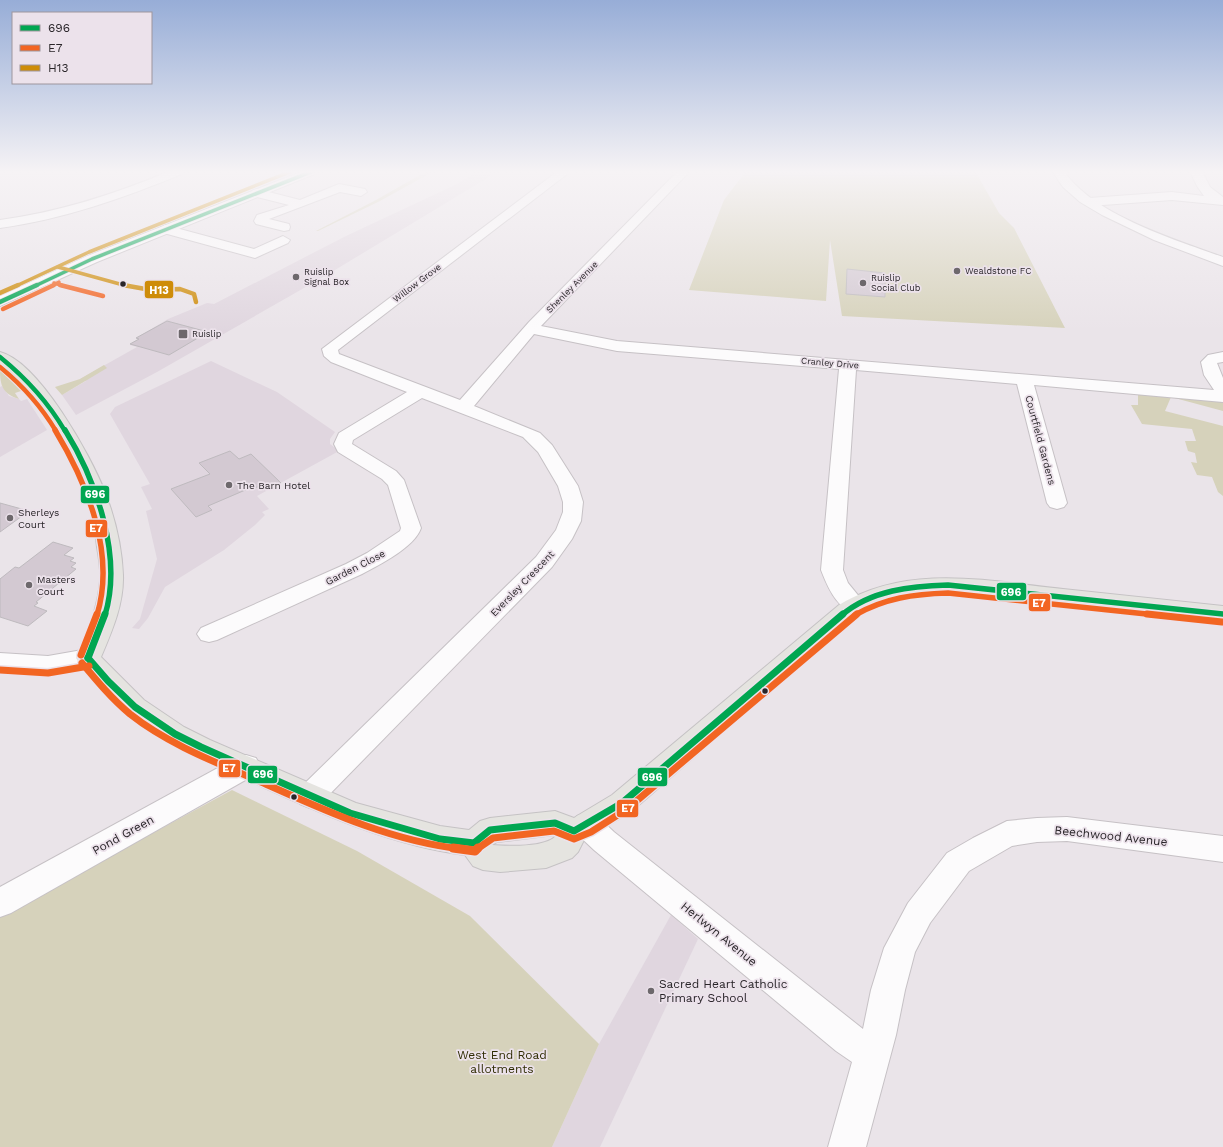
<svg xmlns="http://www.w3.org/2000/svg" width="1223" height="1147" font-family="'Work Sans',sans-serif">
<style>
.built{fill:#e0d6df}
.green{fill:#d6d2bb}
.building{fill:#d3c9d2;stroke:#bebabe}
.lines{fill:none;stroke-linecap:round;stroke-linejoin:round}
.street-casing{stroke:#c6c1c5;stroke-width:2}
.secondary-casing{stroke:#c6c1c5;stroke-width:2}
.primary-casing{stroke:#c5c2c4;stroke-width:2}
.street{fill:#fcfbfc;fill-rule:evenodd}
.secondary{fill:#fcfbfc;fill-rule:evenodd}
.primary{fill:#e5e4e0;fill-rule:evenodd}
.bus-1-far3-casing{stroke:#ece2eb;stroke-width:5}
.bus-1-far2-casing{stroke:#ece2eb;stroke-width:6}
.bus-1-far1-casing{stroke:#ece2eb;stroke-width:8}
.bus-1-casing{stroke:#ece2eb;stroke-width:10}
.bus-2-far4-casing{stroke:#ece2eb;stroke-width:5}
.bus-2-far3-casing{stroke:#ece2eb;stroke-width:6}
.bus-2-far2-casing{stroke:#ece2eb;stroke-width:8}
.bus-2-far1-casing{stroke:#ece2eb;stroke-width:10}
.bus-2-casing{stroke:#ece2eb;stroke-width:12}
.bus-3-far1-casing{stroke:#ece2eb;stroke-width:5}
.bus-3-casing{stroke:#ece2eb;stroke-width:6}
.bus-1-far3{stroke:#00a651;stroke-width:3.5}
.bus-1-far2{stroke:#00a651;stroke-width:4.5}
.bus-1-far1{stroke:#00a651;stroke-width:5.5}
.bus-1{stroke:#00a651;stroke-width:7}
.bus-2-far4{stroke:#f26522;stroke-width:3.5}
.bus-2-far3{stroke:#f26522;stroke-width:4.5}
.bus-2-far2{stroke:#f26522;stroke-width:5.5}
.bus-2-far1{stroke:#f26522;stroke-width:7}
.bus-2{stroke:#f26522;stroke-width:9}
.bus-3-far1{stroke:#ce8c08;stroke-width:3.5}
.bus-3{stroke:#ce8c08;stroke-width:4.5}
.poi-dot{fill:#6d686c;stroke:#ece2eb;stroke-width:1.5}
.bus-dot{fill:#292529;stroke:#ece2eb;stroke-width:1.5}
.labels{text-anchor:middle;stroke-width:3.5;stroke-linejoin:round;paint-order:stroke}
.far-poi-label{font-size:9px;fill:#292529;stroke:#ece2eb;text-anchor:start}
.far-street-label{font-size:9px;fill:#292529;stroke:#ece2eb}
.street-label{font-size:10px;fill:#292529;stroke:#ece2eb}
.poi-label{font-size:10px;fill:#292529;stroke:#ece2eb;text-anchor:start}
.near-street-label{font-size:12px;fill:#292529;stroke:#ece2eb}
.near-poi-label{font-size:12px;fill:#292529;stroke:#ece2eb;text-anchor:start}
.near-park-label{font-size:12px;fill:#2f2c03;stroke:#ece2eb}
.line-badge{stroke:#ece2eb;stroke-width:1.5}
.badge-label{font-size:11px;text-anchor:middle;font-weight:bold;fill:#fff}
</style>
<rect width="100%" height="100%" fill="#eae4e9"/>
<g class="built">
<polygon points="478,171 499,171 325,276 157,372 76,415 62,395 86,381 80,379 137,347 130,345 139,339 136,338 168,319 207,303 214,304 346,236 457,184"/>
<polygon points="211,361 277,392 335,432 330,439 330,444 339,451 257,496 269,509 262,512 265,515 255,525 224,550 165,587 148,618 139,629 132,628 140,619 157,559 146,511 152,509 141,487 150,484 110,414 115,407"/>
<polygon points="2,386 9,396 19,399 21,401 27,399 47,430 0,457 0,387"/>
<polygon points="671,915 698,939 600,1147 552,1147 599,1044"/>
</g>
<g class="green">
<polygon points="427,171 434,171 380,201 318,231 316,231 376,200"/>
<polygon points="746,171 975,171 999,213 1014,228 1065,328 842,316 830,240 826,301 689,290 724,200"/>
<polygon points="104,365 107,368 62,395 55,387 80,379"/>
<path d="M0,370L21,391L15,393L19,399C3,394 0,386 0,370Z"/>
<polygon points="1138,394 1223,397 1223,411 1171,397 1165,411 1223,426 1223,496 1218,492 1212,477 1197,475 1191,462 1197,463 1195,453 1188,451 1185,441 1196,441 1192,429 1142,424 1131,405 1138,405"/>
<polygon points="232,790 357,851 470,916 599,1044 552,1147 0,1147 0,916"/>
</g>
<g class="building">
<polygon points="847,269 885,273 885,297 846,294"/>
<polygon points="167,321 208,332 169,355 130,344 139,339 136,338"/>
<polygon points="230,451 239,459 251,454 281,483 262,490 258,487 250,488 208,506 212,510 196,517 171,489 210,474 199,463"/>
<polygon points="0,503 29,511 0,532"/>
<polygon points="53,542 73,548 64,555 74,558 70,561 76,563 71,567 76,569 36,602 38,603 34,606 47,611 28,626 0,617 0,579 15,567 19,568"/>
</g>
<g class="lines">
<defs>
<g id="street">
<path d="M170,171H186L184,173C124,198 64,219 0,228V220C60,212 115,194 170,171Z"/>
<path d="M558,171H571L338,350L339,354L460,400L529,322L678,171H690L541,326L617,341L1214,390L1204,375L1201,362L1208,355L1223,352V362L1217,363L1223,378V402L1034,385L1067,503L1064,507L1057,509L1050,507L1047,503L1017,384L856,370L843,570L848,583L866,605L863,611C840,617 828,588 821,570L839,369L617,351L534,334L474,406L540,433L552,445L578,486L583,502L581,521L572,539L552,567L320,804L310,808L300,804L296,796L300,788L536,557L556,530L563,512V502L558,486L538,452L523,437L422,398L353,440L352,444L396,471L404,480L421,528C415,547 379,565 362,574L217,640L209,642L201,640L197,634L201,628L346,564L367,553L400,531L401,528L388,485L382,479L338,452L334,444L339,433L407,392L331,362L324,356L322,349Z"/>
<polygon points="1190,171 1202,171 1210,187 1223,197 1223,205 1172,200 1089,206 1083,202 1089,198 1172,192 1204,196 1197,186"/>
<polygon points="339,184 365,189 367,192 361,196 340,192 269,219 289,224 290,227 289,230 284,231 256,224 254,221 257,215 289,205 253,196 251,193 253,190 257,189 300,200"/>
<polygon points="165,225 254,249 283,236 290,240 288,243 255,258 160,232 159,229"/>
<polygon points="246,755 256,758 260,766 256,774 11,913 0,917 0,887 236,758"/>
<polygon points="587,813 597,816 614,832 863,1029 871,990 884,948 908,903 947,853 973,838 1007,821 1037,818 1067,817 1223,836 1223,862 1067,841 1037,842 1012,846 969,871 930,923 915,952 905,990 896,1035 866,1147 828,1147 852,1062 836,1051 594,850 577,834 573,825 577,816"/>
</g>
<g id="secondary">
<polygon points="303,171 319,171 317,173 97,262 0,306 0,296 87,256"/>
<path d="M1052,171H1064C1092,214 1175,240 1223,257V266L1154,240L1102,215L1080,202L1063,187Z"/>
<polygon points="88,649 97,652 100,658 97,664 48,674 0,671 0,653 48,656"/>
</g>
<path id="primary" d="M0,352C39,362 91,456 105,492C115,518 122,548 123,575C124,604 112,631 101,657L144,700L184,727L210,740L356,803L440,826L469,830L480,821L490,818L555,811L574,818L577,816L612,795L839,605C908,563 988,581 1063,589C1117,595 1170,600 1223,606V622L948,593L918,594L892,598L868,608L855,617L632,811L584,840L578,852L572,858L546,868L500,872L483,870L473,866L465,855C395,846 329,817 265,788C208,762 153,740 107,695C96,684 84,672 76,658C88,633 98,608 100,581C101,569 99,558 97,547C95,529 92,512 86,494C72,451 38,391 0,364ZM554,835L556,836C544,848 509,846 492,845L497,842Z"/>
</defs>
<use href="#street" class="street-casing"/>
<use href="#secondary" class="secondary-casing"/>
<use href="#primary" class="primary-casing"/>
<use href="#street" class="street"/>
<use href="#secondary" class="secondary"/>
<use href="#primary" class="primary"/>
<defs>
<polyline id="bus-1-far3" points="35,286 92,259 313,171"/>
<g id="bus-1-far2">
<polyline points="0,302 37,285"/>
<path d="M0,357C26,378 48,402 65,431"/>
</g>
<g id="bus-1-far1">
<path d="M65,430C96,480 123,556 105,615"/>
<path d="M842,615C871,590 912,586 948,585L1223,614"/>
</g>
<g id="bus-1">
<polyline points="88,658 105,614"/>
<polyline points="88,658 108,681 135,707 175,734 201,747 350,813 440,839 474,843 490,830 555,823 574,831 622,803 843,614"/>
</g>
<g id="bus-2-far4">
<polyline points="54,283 64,286"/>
<polyline points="52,286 59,282"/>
</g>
<g id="bus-2-far3">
<polyline points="60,285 103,296"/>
<polyline points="3,309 54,285"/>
<path d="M0,367C22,385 41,406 56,431"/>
</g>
<g id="bus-2-far2">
<path d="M55,430C87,483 116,553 97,615"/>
<path d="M855,615C885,598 914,594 948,593L1156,615"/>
</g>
<g id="bus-2-far1">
<polyline points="1147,614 1222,622"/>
<polyline points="81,655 97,614"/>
<path d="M82,663C97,681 112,699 130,714C168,744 215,762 259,781C324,810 390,841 462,849"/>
<polyline points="0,670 48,673 89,666"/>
<polyline points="477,849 493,838 554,831 574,839 591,832 627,809 857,614"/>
</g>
<polyline id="bus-2" points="453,848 475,851 478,848"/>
<g id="bus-3-far1">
<polyline points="58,267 127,286"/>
<polyline points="16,286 89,252 292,171"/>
</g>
<g id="bus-3">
<polyline points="123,285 151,290 180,289 194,294 196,302"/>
<polyline points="0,293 18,285"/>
</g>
</defs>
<use href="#bus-1-far3" class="bus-1-far3-casing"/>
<use href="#bus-1-far2" class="bus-1-far2-casing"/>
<use href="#bus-1-far1" class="bus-1-far1-casing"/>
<use href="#bus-1" class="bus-1-casing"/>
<use href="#bus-2-far4" class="bus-2-far4-casing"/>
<use href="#bus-2-far3" class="bus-2-far3-casing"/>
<use href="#bus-2-far2" class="bus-2-far2-casing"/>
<use href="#bus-2-far1" class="bus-2-far1-casing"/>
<use href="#bus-2" class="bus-2-casing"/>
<use href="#bus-3-far1" class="bus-3-far1-casing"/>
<use href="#bus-3" class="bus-3-casing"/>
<use href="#bus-1-far3" class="bus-1-far3"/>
<use href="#bus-1-far2" class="bus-1-far2"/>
<use href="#bus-1-far1" class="bus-1-far1"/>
<use href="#bus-1" class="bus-1"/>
<use href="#bus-2-far4" class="bus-2-far4"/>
<use href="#bus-2-far3" class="bus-2-far3"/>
<use href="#bus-2-far2" class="bus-2-far2"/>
<use href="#bus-2-far1" class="bus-2-far1"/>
<use href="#bus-2" class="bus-2"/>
<use href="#bus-3-far1" class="bus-3-far1"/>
<use href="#bus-3" class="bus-3"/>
</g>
<linearGradient id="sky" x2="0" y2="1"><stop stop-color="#97add7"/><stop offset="0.52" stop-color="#f6f3f5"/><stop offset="1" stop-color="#f6f3f5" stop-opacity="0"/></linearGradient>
<rect width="1223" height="331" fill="url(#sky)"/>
<g class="poi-dot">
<circle cx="957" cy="271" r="4"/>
<circle cx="296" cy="277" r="4"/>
<circle cx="863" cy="283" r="4"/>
<rect x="178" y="329" width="10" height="10" rx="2"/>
<circle cx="229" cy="485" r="4"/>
<circle cx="10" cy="518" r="4"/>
<circle cx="29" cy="585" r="4"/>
<circle cx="651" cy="991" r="4"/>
</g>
<g class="bus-dot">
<circle cx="123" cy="284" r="3.5"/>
<circle cx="765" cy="691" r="3.5"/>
<circle cx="294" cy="797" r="3.5"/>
</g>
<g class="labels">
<g class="far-poi-label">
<text x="965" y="274">Wealdstone FC</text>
<text x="304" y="275">Ruislip<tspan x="304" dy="10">Signal Box</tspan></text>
<text x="871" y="281">Ruislip<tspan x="871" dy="10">Social Club</tspan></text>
<text x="192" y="337">Ruislip</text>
</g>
<g class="far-street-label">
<text transform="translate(417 283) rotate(-37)" y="3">Willow Grove</text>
<text transform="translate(572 287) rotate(-45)" y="3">Shenley Avenue</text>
<text transform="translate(830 363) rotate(5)" y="3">Cranley Drive</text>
</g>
<g class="street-label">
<text transform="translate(1041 440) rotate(75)" y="4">Courtfield Gardens</text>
<text transform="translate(355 567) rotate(-27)" y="4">Garden Close</text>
<text transform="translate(522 583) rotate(-46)" y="4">Eversley Crescent</text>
</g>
<g class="poi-label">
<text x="237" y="489">The Barn Hotel</text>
<text x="18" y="516">Sherleys<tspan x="18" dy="12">Court</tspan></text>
<text x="37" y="583">Masters<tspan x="37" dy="12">Court</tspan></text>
</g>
<g class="near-street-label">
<text transform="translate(123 835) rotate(-29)" y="4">Pond Green</text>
<text transform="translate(1111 836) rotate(6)" y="4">Beechwood Avenue</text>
<text transform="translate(719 934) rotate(39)" y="4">Herlwyn Avenue</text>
</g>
<g class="near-poi-label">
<text x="659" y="988">Sacred Heart Catholic<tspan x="659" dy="14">Primary School</tspan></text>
</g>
<g class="near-park-label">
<text x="502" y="1059">West End Road<tspan x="502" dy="14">allotments</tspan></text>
</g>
</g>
<g class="line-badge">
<rect x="144" y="280" width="30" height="19" rx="4" fill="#ce8c08"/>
<rect x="80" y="485" width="30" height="19" rx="4" fill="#00a651"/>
<rect x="85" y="519" width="23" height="19" rx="4" fill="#f26522"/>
<rect x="996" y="582" width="31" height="19" rx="4" fill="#00a651"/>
<rect x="1028" y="593" width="23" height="19" rx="4" fill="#f26522"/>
<rect x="218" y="759" width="23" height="19" rx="4" fill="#f26522"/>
<rect x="247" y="765" width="31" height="19" rx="4" fill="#00a651"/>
<rect x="637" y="767" width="31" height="20" rx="4" fill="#00a651"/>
<rect x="616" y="799" width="23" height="19" rx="4" fill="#f26522"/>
</g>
<g class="badge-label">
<text x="159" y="294">H13</text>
<text x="95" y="498">696</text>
<text x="96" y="532">E7</text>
<text x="1011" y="596">696</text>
<text x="1039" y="607">E7</text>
<text x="229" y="772">E7</text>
<text x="263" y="778">696</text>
<text x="652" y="781">696</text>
<text x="628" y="812">E7</text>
</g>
<rect x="12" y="12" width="140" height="72" fill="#ece2eb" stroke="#9e969d"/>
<rect x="20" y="25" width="20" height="6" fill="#00a651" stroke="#9e969d"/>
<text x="48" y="32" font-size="12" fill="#292529">696</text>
<rect x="20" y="45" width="20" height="6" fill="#f26522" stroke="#9e969d"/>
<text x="48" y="52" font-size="12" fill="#292529">E7</text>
<rect x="20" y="65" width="20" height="6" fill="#ce8c08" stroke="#9e969d"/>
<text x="48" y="72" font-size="12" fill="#292529">H13</text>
</svg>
